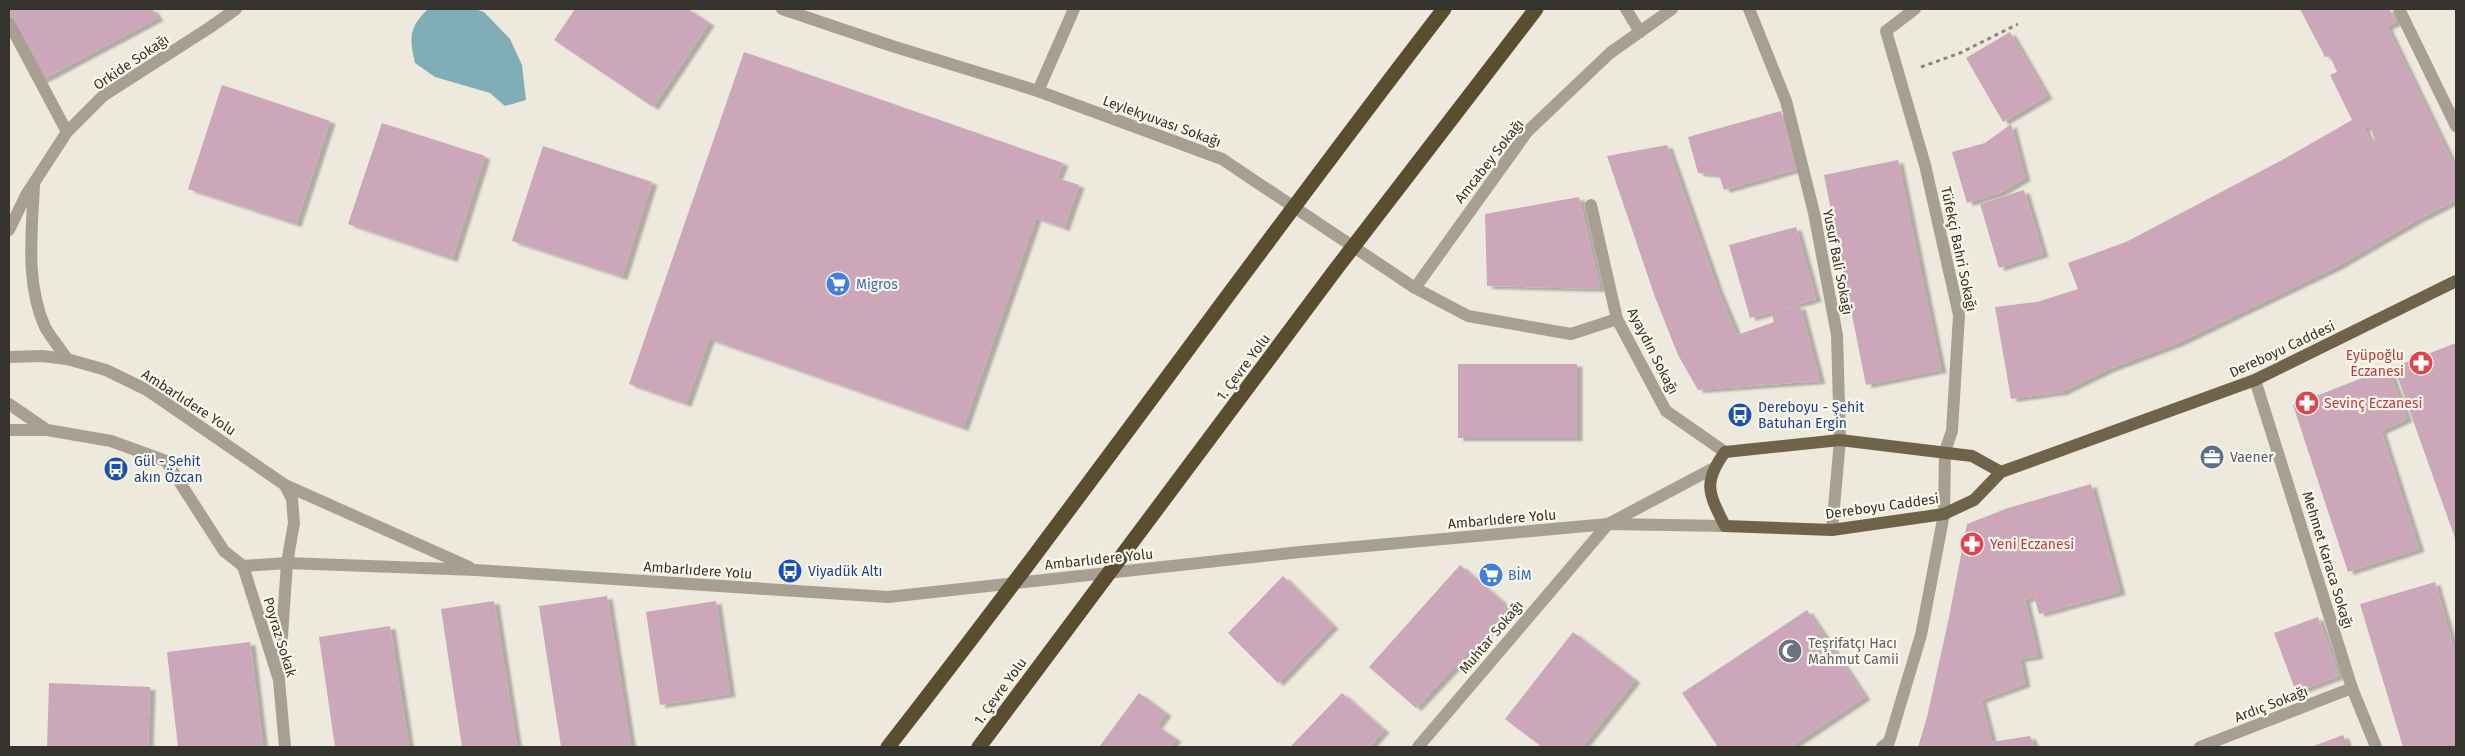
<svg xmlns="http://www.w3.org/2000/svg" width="2465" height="756" font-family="'Fira Sans',sans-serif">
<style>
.water{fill:#81adb7}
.building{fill:#cba7b9;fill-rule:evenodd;filter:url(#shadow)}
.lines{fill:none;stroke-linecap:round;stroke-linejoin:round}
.path{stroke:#8b877f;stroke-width:3;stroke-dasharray:4 4;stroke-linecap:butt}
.minor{stroke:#a7a092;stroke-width:12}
.major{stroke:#6f6449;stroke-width:12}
.highway{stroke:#5b4e30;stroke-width:15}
.labels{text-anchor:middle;stroke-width:4.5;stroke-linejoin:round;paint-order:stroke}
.street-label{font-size:14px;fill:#35332e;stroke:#fbf7ea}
.shop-label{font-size:14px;fill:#366cbe;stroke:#fbf7ea;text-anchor:start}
.health-label{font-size:14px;fill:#be3a42;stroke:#fbf7ea;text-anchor:start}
.transit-label{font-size:14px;fill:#164399;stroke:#fbf7ea;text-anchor:start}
.service-label{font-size:14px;fill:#4e5e75;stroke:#fbf7ea;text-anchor:start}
.worship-label{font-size:14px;fill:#5b616d;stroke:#fbf7ea;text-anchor:start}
</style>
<defs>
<filter id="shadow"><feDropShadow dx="5.5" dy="3" stdDeviation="1" flood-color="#0004"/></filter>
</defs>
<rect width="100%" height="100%" fill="#eee9dd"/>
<path class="water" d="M428,9H475L484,12L510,39L522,65L526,100L505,106L490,93L435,77L415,63C409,38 409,27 428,9Z"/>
<g class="building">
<polygon points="9,9 152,9 158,18 40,81 9,15"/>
<polygon points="575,9 688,9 709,23 653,107 554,40"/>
<path d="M2300,9H2389L2396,22L2387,27L2456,170V200L2415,221L2336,267L2178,343L2109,369L2062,392L2011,399L1995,307L2037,302L2078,289L2068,263L2126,242L2284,159L2352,120L2330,75L2337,72L2330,56L2325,57ZM2370,126L2375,140L2371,142L2364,128Z"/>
<polygon points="2010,32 2047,96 2003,122 1966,58"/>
<polygon points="744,52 1063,163 1057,178 1079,185 1064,228 1036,218 963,428 709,339 686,404 629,384"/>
<polygon points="222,85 330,121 296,224 188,189"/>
<polygon points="1781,111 1797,169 1724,190 1719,175 1698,173 1688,137"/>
<polygon points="382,123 485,156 452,259 348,224"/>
<polygon points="2011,124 2025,178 2000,193 1967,203 1952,152 1985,143"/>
<polygon points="1667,145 1718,290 1737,335 1774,322 1771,312 1750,318 1729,245 1796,227 1816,299 1776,310 1800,306 1820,381 1698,390 1678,355 1655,297 1607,156"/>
<polygon points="543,146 652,182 622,277 512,241"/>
<polygon points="1898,160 1941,370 1866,385 1824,175"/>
<polygon points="2024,190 2043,254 1999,268 1980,204"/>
<polygon points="1579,197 1600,289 1487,286 1485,214"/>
<polygon points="2456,343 2456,541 2394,367"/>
<rect x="1458" y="364" width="119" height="74"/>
<polygon points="2388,368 2407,419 2381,431 2419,549 2348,572 2293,405"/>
<polygon points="2091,484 2120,592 2039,614 2034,596 2025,600 2038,656 2020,659 2025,684 1981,700 1992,742 2030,736 2035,747 1918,747 1927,717 1948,622 1967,524 2008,508"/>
<polygon points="1460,565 1510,608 1416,708 1369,667"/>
<polygon points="1283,576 1333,626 1278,683 1228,633"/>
<polygon points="2435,582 2456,657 2456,747 2403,747 2360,604"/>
<polygon points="607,596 631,747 561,747 539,606"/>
<polygon points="494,601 517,747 462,747 441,609"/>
<polygon points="716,601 730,694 660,705 646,612"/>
<polygon points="1807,610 1865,697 1790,747 1718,747 1682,693"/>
<polygon points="2318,617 2339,676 2296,692 2274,633"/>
<polygon points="390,626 409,747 335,747 319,637"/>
<polygon points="1573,632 1635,680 1582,747 1542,747 1505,719"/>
<polygon points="250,642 263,747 178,747 167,652"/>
<polygon points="49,683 150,687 148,747 47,747"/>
<polygon points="1139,693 1166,713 1157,726 1176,739 1170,747 1099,747"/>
<polygon points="1342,693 1384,730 1369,747 1290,747"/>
<polygon points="2343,735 2348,747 2311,747"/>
</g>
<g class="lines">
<polyline class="path" points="1921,67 1960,53 2018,24"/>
<g class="minor">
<polyline points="782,9 892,46 1038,91 1222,159 1415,288 1468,316 1571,334 1617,319"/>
<polyline points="1626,9 1640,32"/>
<polyline points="1749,9 1786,101 1814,213 1837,335 1840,440 1832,530"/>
<polyline points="2399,9 2456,126"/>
<polyline points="9,23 67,132"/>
<polyline points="1038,91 1074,9"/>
<path d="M34,185C32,231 25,283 45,327C51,338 60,348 67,359"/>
<polyline points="1591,205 1617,319 1666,411 1725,452"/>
<polyline points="9,230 26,195 67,132 103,96 209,28 236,9"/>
<polyline points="1415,288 1527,132 1610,53 1672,9"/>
<polyline points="9,357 42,356 67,359 106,370 147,390 285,485 469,567"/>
<polyline points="2255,380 2352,688 2376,747"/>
<polyline points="9,404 47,430 111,441 166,461 224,551 243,566 287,563 476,570 888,597 1300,552 1608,524 1725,526"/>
<polyline points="9,430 47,430"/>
<polyline points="243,566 279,680 285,747"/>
<polyline points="279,680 287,563 294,523 292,499 285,485"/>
<polyline points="1418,747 1608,524 1712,469"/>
<polyline points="1882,747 1889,742 1921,635 1944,514 1945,451 1952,431 1959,315 1925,165 1886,31 1915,9"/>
<polyline points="2200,747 2352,688"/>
</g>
<path class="major" d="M2001,472L1972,456L1840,440L1725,452C1702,483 1709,494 1725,526L1832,530L1944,514L1974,500L2001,472L2255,380L2456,281"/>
<g class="highway">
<path d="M888,747C1078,504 1256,252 1444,9"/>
<polyline points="979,747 1336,269 1536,9"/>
</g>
</g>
<defs>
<symbol id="supermarket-disc" viewBox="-11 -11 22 22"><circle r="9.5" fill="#3f7fe0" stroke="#fbf7ea"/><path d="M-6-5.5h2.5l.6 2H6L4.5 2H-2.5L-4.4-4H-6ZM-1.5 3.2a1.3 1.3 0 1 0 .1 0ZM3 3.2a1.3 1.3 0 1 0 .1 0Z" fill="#fff"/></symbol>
<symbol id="pharmacy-disc" viewBox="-11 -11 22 22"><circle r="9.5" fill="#e0444e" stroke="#fbf7ea"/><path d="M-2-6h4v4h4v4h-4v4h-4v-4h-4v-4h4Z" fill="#fff"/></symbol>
<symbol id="bus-disc" viewBox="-11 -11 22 22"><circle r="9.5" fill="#1a4fb4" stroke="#fbf7ea"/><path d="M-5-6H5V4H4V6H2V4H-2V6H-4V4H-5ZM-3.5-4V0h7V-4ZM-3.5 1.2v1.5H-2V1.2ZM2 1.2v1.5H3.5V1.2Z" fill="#fff"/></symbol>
<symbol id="office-disc" viewBox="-11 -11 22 22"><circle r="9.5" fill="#5c6f8a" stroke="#fbf7ea"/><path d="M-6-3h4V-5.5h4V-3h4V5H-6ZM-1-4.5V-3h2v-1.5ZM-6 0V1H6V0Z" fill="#fff"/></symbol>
<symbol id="mosque-disc" viewBox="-11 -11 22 22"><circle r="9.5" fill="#6b7280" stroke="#fbf7ea"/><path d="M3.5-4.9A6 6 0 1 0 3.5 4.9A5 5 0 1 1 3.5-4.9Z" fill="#fff"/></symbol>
</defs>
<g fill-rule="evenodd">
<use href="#supermarket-disc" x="824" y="270" width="28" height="28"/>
<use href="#pharmacy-disc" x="2407" y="349" width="28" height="28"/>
<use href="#pharmacy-disc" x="2293" y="389" width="28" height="28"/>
<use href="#bus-disc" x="1726" y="401" width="28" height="28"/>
<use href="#office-disc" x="2198" y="443" width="28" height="28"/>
<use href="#bus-disc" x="102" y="455" width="28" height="28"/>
<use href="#pharmacy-disc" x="1958" y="530" width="28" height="28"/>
<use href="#bus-disc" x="776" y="557" width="28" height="28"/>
<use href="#supermarket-disc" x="1477" y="561" width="28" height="28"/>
<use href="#mosque-disc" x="1776" y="637" width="28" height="28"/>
</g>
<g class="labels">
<g class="street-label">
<text transform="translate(131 62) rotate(-34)" y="5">Orkide Sokağı</text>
<text transform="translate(1162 121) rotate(20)" y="5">Leylekyuvası Sokağı</text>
<text transform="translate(1489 161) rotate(-52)" y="5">Amcabey Sokağı</text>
<text transform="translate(1959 249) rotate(78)" y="5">Tüfekçi Bahri Sokağı</text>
<text transform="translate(1838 262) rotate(79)" y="5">Yusuf Bali Sokağı</text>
<text transform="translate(2282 349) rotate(-25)" y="5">Dereboyu Caddesi</text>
<text transform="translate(1653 351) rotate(63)" y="5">Ayaydın Sokağı</text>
<text transform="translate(1243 367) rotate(-53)" y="5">1. Çevre Yolu</text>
<text transform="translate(189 402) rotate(33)" y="5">Ambarlıdere Yolu</text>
<text transform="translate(1882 506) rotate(-8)" y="5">Dereboyu Caddesi</text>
<text transform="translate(1502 519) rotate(-5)" y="5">Ambarlıdere Yolu</text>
<text transform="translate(1099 559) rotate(-6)" y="5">Ambarlıdere Yolu</text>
<text transform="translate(2328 560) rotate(73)" y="5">Mehmet Karaca Sokağı</text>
<text transform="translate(698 570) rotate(4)" y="5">Ambarlıdere Yolu</text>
<text transform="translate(280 637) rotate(73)" y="5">Poyraz Sokak</text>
<text transform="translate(1491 637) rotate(-50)" y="5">Muhtar Sokağı</text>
<text transform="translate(1000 691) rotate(-54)" y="5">1. Çevre Yolu</text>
<text transform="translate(2271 704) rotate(-21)" y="5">Ardıç Sokağı</text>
</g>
<g class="shop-label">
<text x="856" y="289">Migros</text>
<text x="1508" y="580">BİM</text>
</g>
<g class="health-label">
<text x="2404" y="360" text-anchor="end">Eyüpoğlu<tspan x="2404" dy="16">Eczanesi</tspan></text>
<text x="2324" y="408">Sevinç Eczanesi</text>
<text x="1990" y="549">Yeni Eczanesi</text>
</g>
<g class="transit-label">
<text x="1758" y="412">Dereboyu - Şehit<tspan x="1758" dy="16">Batuhan Ergin</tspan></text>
<text x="134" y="466">Gül - Şehit<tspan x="134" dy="16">akın Özcan</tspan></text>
<text x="808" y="576">Viyadük Altı</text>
</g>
<g class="service-label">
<text x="2230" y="462">Vaener</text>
</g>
<g class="worship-label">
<text x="1808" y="648">Teşrifatçı Hacı<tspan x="1808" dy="16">Mahmut Camii</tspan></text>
</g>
</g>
<rect width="2465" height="756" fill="none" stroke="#35332e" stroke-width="20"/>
</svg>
